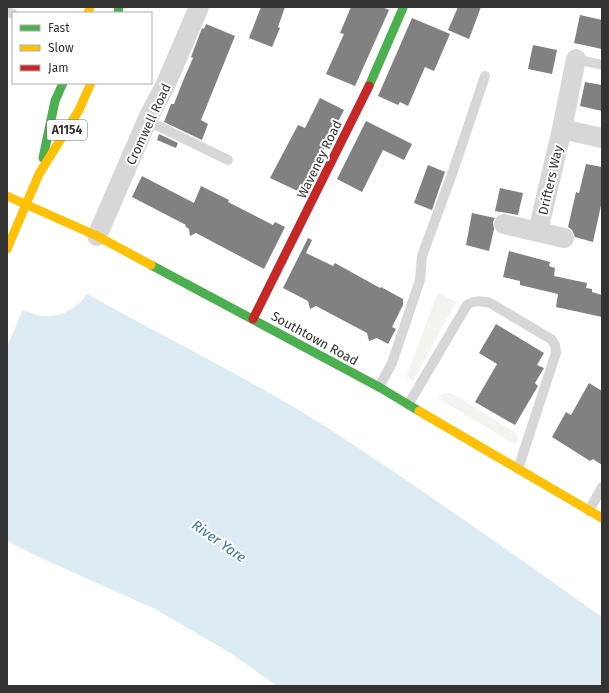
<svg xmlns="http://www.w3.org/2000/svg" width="609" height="693" font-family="'Fira Sans',sans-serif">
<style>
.green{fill:#f1f5ed}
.water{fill:#ddebf3}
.pier{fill:#fff}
.building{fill:#818181}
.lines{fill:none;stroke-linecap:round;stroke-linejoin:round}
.lane{stroke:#d7d7d7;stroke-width:10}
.street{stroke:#d7d7d7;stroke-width:20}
.fast{stroke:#4caf50;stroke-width:9}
.slow{stroke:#ffc107;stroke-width:9}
.jam{stroke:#c62828;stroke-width:9}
.labels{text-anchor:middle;stroke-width:4;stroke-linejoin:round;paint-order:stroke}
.shield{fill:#fff;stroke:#707070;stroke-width:1}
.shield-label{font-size:12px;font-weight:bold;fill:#333}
.street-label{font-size:13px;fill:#333;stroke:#fff}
.water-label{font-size:14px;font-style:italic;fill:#3f7597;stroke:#fff}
</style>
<rect width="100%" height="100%" fill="#fff"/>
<g class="green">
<polygon points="438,292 456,302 413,381 406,377"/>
<polygon points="447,393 451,393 515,432 518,440 516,445 438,398 443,394"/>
</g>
<path class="water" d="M87,294C166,338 248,378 325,426C419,487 510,552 602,617V686H277L232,654L155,609L39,557L7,541V303C17,306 32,315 42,316C60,318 77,309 87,294Z"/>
<polygon class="pier" points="7,301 24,307 7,347"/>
<g class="building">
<polygon points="261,7 285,7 278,27 280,28 272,47 249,38"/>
<polygon points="351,7 382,7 389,10 355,86 326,74 344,34 340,33"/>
<polygon points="458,7 481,7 469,39 448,30"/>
<polygon points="580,15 602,20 602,49 574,43"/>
<polygon points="412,18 450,34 434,71 425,67 408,106 400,102 398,105 378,96"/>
<polygon points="206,24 235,36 201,120 208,124 202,140 164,122 171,104 174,104 183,81 193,58 191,57 202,28 204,29"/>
<polygon points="533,45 557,50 552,74 528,69"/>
<polygon points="585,82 602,85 602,111 580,106"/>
<polygon points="320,98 344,110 302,193 270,178 298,125 305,128"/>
<polygon points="366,121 412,144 404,160 383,150 362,192 337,179"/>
<polygon points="159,134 178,143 176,148 157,140"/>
<polygon points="586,164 602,167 602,201 593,242 575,237 572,230 568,227 576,192 579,193"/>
<polygon points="428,165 445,172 432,210 414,203"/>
<polygon points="142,176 194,203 201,186 229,200 228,202 273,225 275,222 285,227 264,269 196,233 190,236 189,229 185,226 186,225 132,197"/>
<polygon points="500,188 523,193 518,215 495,211"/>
<polygon points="472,213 495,218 493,222 494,229 489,251 466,245"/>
<polygon points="308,238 312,240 306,253 333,266 335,263 380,288 381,287 403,299 403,305 392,327 396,329 388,344 377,338 369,341 367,333 316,306 310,309 308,301 283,288"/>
<polygon points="509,251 550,262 549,266 555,268 554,276 587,283 586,288 592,289 592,292 602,295 602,317 556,307 558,294 520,285 520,281 503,277"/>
<polygon points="496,324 544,353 537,365 544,368 535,383 538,386 515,425 475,402 497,364 479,353"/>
<polygon points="589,383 602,391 602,465 593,459 590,461 552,437 566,412 571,415"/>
</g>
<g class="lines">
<g class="lane">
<polyline points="7,11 13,14"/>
<polyline points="576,59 602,65"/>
<polyline points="148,121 228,160"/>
<polyline points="379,387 392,363 420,280 422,256 452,174 485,76"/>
<path d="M408,405L467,305C474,300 481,301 490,303L551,339L555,345L556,353L518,469"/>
<polyline points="589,511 602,487"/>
</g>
<g class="street">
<polyline points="562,129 602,138"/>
<polyline points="504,224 564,238"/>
<polyline points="538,231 562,129 576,59"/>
<polyline points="97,236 149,116 165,86 199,7"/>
</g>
<g class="fast">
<polyline points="118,13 119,7"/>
<polyline points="369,86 403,8"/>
<polyline points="43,158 55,101 63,83"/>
<polyline points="151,265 379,387 419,411"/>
</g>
<g class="slow">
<polyline points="88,13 90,7"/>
<polyline points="7,196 97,236 151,265"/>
<polyline points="7,249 39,174 79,110 91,83"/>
<polyline points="419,411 602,518"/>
</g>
<polyline class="jam" points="253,319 369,86"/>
</g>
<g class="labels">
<rect class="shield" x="47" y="120" width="40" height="20" rx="3"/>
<g class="shield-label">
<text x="67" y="134">A1154</text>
</g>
<g class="street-label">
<text transform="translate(148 124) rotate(-65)" y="5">Cromwell Road</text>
<text transform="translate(319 159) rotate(-64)" y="5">Waveney Road</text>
<text transform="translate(550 180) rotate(-77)" y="5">Drifters Way</text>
<text transform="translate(315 338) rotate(29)" y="5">Southtown Road</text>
</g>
<g class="water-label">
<text transform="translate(219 541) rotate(35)" y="5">River Yare</text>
</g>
</g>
<rect width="609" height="693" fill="none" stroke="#333333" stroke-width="16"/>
<rect x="12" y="12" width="140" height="72" fill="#ffffff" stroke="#adadad"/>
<rect x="20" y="25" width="20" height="6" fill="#4caf50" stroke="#adadad"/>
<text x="48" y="32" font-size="12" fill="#333333">Fast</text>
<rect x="20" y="45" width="20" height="6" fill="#ffc107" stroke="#adadad"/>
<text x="48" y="52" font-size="12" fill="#333333">Slow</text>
<rect x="20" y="65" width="20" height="6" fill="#c62828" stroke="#adadad"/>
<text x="48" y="72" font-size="12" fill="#333333">Jam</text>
</svg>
